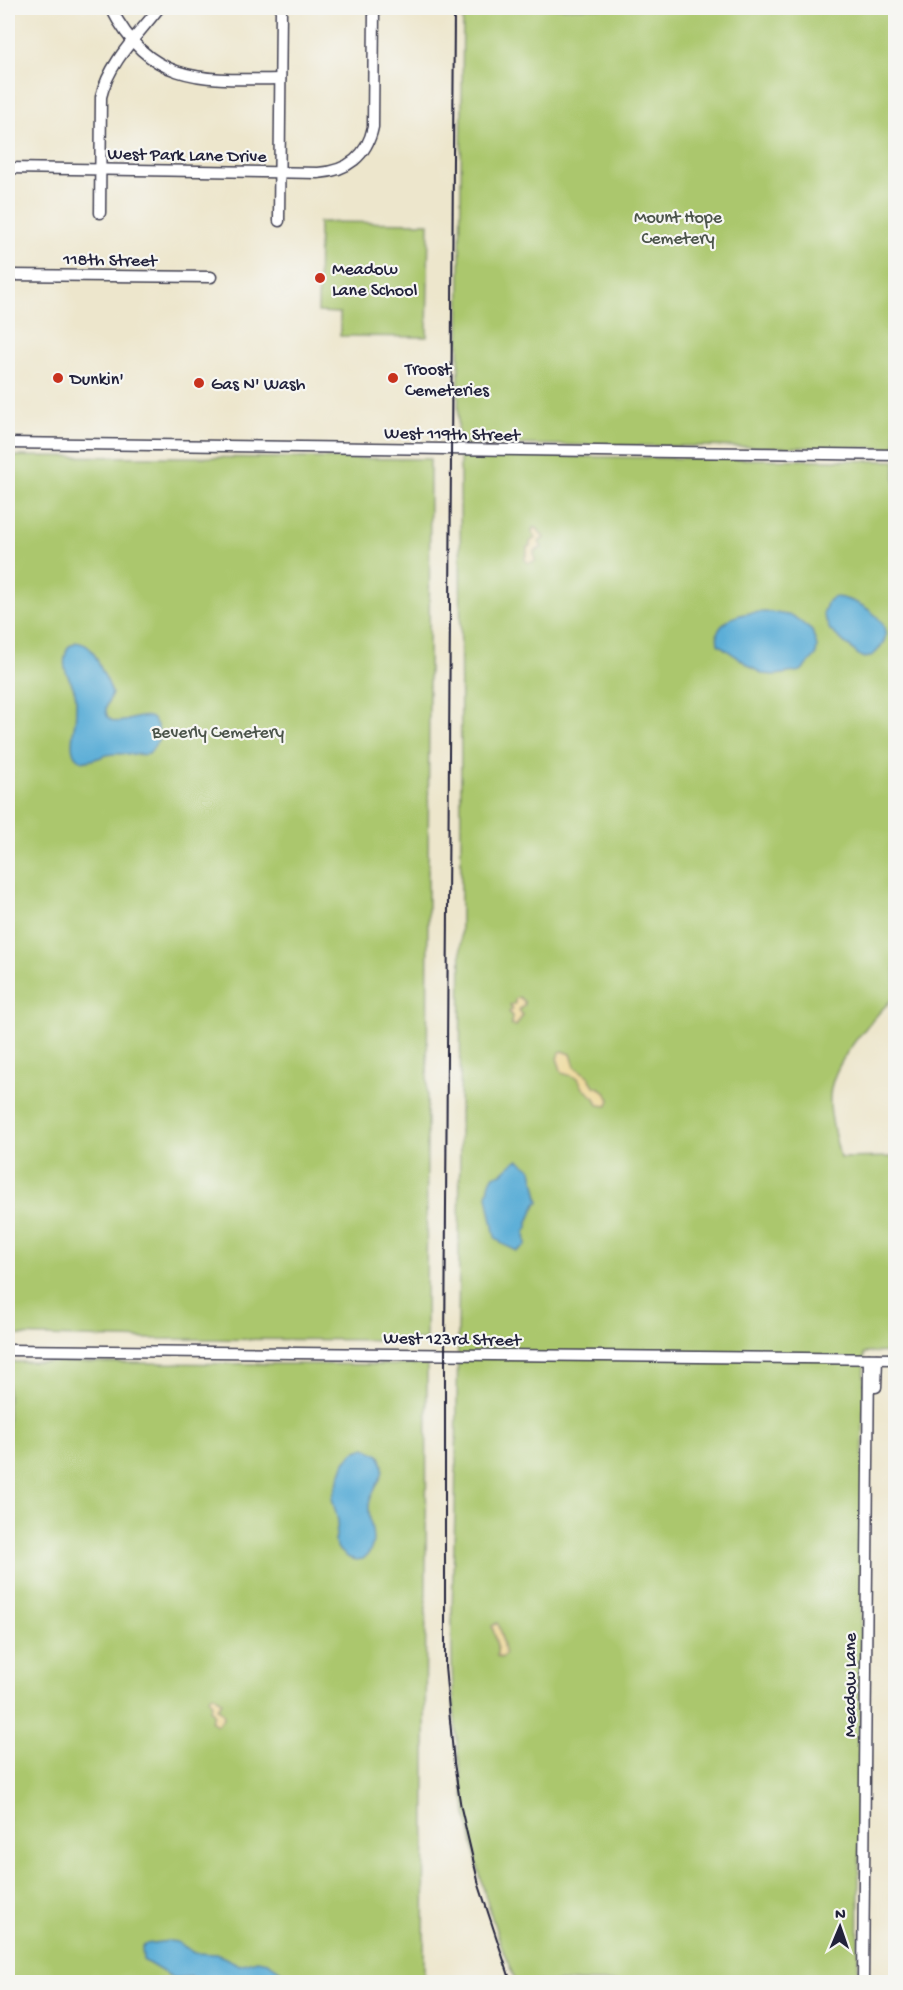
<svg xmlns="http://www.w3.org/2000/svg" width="903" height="1990" font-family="'Gochi Hand',sans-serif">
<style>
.green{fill:#abc76d;stroke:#667454;stroke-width:1.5}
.sand{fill:#eeda9e;stroke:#887e6c;stroke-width:1.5}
.water{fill:#5baed7;stroke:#3e6889;stroke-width:1.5}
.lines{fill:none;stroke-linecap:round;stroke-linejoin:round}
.minor-casing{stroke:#403f51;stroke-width:13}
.minor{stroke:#fff;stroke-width:10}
.rail{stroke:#22223b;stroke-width:2}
.poi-dot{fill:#c8321e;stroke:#f6f6f2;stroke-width:2}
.labels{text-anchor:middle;stroke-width:4.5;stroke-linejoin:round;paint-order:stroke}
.street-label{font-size:18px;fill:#22223b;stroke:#f6f6f2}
.park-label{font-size:18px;fill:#4b544a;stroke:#f6f6f2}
.poi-label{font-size:18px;fill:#22223b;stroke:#f6f6f2;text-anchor:start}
</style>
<rect width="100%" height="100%" fill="#f6f6f2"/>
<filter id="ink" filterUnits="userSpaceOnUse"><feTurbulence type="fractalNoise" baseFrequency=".0167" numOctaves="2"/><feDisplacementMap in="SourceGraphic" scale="12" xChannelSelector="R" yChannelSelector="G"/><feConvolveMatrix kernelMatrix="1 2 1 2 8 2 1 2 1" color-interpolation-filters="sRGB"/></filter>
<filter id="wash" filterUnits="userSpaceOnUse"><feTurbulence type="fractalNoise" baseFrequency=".008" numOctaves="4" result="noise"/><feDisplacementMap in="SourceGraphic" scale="24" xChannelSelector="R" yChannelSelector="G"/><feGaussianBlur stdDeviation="1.35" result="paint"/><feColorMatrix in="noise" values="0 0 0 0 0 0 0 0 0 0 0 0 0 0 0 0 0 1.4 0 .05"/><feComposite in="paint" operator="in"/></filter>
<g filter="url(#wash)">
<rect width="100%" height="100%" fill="#ede6cc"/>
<g class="green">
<polygon points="463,8 895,8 895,448 458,444"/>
<polygon points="319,222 429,223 427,337 340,336 340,313 318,312"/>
<path d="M460,455L895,461V996C872,1020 831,1062 830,1097C829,1117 836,1138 840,1158L896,1157L895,1352L864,1353L858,1982H516C481,1903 462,1807 455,1721C449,1652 453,1582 455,1512C457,1425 458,1337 459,1250C462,985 461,720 460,455Z"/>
<polygon points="12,456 430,459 426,1340 154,1339 8,1335 8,460"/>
<polygon points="8,1362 427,1365 424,1982 8,1982"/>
</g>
<g class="sand">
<polygon points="533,528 537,528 544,538 539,542 542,548 534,551 535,561 529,563 525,560 525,557 527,553 527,547 530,546 530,542 535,538 532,532"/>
<polygon points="519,997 524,1001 524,1005 519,1010 523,1015 516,1026 511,1024 512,1016 509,1012 513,1009 510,1005 515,1004 515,999"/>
<polygon points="563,1051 571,1054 575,1067 588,1076 594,1086 602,1089 610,1099 608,1106 598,1105 595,1098 583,1088 578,1078 562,1073 557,1058 560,1052"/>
<path d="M497,1623C504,1631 501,1644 505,1654L502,1658L497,1656C498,1648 495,1635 492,1626Z"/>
<polygon points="211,1695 214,1695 222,1702 217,1708 223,1713 224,1718 217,1725 211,1721 214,1714 210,1709 212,1704 209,1699"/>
</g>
<g class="water">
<path d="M833,597C855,597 901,622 880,648C875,654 872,657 864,658L860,656L830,630L823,614L828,601Z"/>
<path d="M770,612L793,616L812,631L817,646L816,655L801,671L776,675L762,674L718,644L717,633C727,613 750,612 770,612Z"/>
<path d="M76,642C93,644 96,658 102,671C106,679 110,685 112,694C110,699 107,703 106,708C106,711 106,714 108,717C122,735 155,693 160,738L149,754C137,756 125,753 112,754C103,755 94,761 85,761C66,760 73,733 75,722C76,716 76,706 76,699C75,678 57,674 68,647Z"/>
<polygon points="519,1160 532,1170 539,1202 537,1202 528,1222 528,1228 525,1232 526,1245 517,1251 502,1244 495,1237 487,1196 490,1182 493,1176 502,1173 515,1161"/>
<path d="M365,1448L379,1455C390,1474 375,1483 370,1500C364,1520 384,1543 363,1559L356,1560L349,1558L338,1549L335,1542L338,1521L332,1498L345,1462L354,1452Z"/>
<polygon points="169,1941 177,1942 195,1953 217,1954 240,1965 257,1960 268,1962 291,1978 309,1982 212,1982 192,1977 173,1978 143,1960 142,1947 145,1944"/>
</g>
</g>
<g filter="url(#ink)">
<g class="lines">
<defs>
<g id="minor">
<path d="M111,8C150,85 204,80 280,79"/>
<path d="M8,168L318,173C347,171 367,156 373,127L374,8"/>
<path d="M100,213L101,97C109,62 138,35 159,8"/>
<polyline points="279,221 281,8"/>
<polyline points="8,275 211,277"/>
<polyline points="8,443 896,455"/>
<polyline points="8,1350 896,1359"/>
<polyline points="869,1387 876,1387 877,1359"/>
<polyline points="863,1982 869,1359"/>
</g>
</defs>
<use href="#minor" class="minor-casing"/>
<use href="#minor" class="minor"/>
<polyline class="rail" points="454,8 445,1355 445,1667 454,1763 461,1808 479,1885 511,1982"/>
</g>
</g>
<g class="poi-dot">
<circle cx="320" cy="278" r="6"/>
<circle cx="58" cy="378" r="6"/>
<circle cx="393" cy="378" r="6"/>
<circle cx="199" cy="383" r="6"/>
</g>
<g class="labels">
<g class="street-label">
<text transform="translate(187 154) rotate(1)" y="6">West Park Lane Drive</text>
<text transform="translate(110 259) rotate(1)" y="6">118th Street</text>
<text transform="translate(452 433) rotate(1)" y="6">West 119th Street</text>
<text transform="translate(452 1338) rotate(1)" y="6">West 123rd Street</text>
<text transform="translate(849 1685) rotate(-90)" y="6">Meadow Lane</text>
</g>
<g class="park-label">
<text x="678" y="222">Mount Hope<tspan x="678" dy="21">Cemetery</tspan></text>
<text x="218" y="737">Beverly Cemetery</text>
</g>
<g class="poi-label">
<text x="332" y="274">Meadow<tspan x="332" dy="21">Lane School</tspan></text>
<text x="405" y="374">Troost<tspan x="405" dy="21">Cemeteries</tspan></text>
<text x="70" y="384">Dunkin'</text>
<text x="211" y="389">Gas N' Wash</text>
</g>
</g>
<rect width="903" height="1990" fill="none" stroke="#f6f6f2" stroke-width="30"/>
<g transform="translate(840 1927) rotate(2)" stroke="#f6f6f2" stroke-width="4.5" paint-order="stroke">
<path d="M0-4.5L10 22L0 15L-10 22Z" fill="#22223b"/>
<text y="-9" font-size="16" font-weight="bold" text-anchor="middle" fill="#22223b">N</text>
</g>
</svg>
